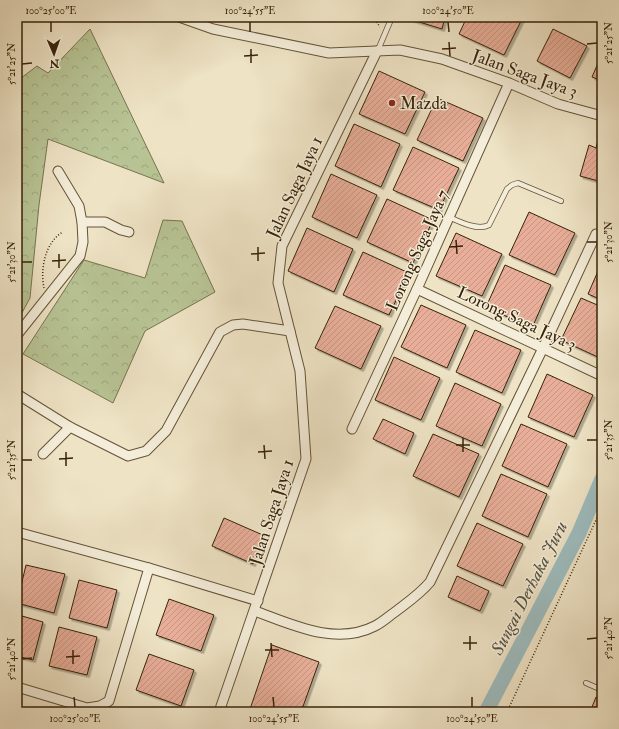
<svg xmlns="http://www.w3.org/2000/svg" width="619" height="729" font-family="'IM FELL Double Pica',serif">
<style>
.forest{fill:url(#forest-crowns);stroke:#77744e}
.lines{fill:none;stroke-linecap:round;stroke-linejoin:round}
.river{stroke:#9dbcbe;stroke-width:15}
.building{fill:url(#building-hatch);stroke:#362308;filter:url(#shadow)}
.lane-casing{stroke:#645337;stroke-width:6}
.street-casing{stroke:#645337;stroke-width:11}
.path{stroke:#362308;stroke-width:1.5;stroke-dasharray:1 2;stroke-linecap:butt}
.lane{stroke:#f4edd9;stroke-width:4.5}
.street{stroke:#f4edd9;stroke-width:9}
.ticks{fill:none;stroke:#362308;stroke-width:1.5}
.poi-dot{fill:#8f2418;stroke:#f4edd9;stroke-width:1.5}
.labels{text-anchor:middle;stroke-width:3;stroke-linejoin:round;paint-order:stroke}
.street-label{font-size:17px;fill:#362308;stroke:#f4edd9}
.poi-label{font-size:17px;fill:#362308;stroke:#f4edd9;text-anchor:start}
.water-label{font-size:18px;font-style:italic;fill:#55513f;stroke:#f4edd9}
.neatline{fill:none;stroke:#362308;stroke-width:1.5}
.ticks-label{font-size:10px;text-anchor:middle;fill:#362308}
</style>
<defs>
<pattern id="forest-crowns" width="20" height="18" patternUnits="userSpaceOnUse"><rect width="20" height="18" fill="#b8c495"/><path d="M2 6a3 3 0 1 1 6 0M12 15a3 3 0 1 1 6 0" fill="none" stroke="#9fa87f"/></pattern>
<pattern id="building-hatch" width="6" height="6" patternUnits="userSpaceOnUse"><rect width="6" height="6" fill="#e8ae99"/><path d="M-1 1l2-2M0 6l6-6M5 7l2-2" fill="none" stroke="#c89582"/></pattern>
<filter id="shadow"><feDropShadow dx="2.5" dy="2.5" stdDeviation="0" flood-color="#0004"/></filter>
</defs>
<rect width="100%" height="100%" fill="#eee3c5"/>
<filter id="stains"><feTurbulence type="fractalNoise" baseFrequency=".005" numOctaves="4"/><feColorMatrix values="0 0 0 0 .2 0 0 0 0 .09 0 0 0 0 .02 0 0 0 .5 -.17"/></filter>
<radialGradient id="worn" r=".72"><stop offset=".6" stop-color="#630" stop-opacity="0"/><stop offset="1" stop-color="#630" stop-opacity=".3"/></radialGradient>
<g class="forest">
<polygon points="90,29 164,183 48,139 39,205 30,298 17,322 17,81 37,66 48,73"/>
<polygon points="163,220 182,221 215,292 145,331 113,403 23,354 84,260 145,278"/>
</g>
<g class="lines">
<polyline class="river" points="486,712 579,533 602,479"/>
</g>
<g class="building">
<polygon points="403,17 445,17 442,29"/>
<polygon points="467,17 523,17 504,55 459,34"/>
<polygon points="553,29 587,46 570,78 537,61"/>
<polygon points="602,54 602,81 592,77"/>
<polygon points="379,71 425,92 405,134 359,114"/>
<polygon points="437,98 483,118 463,161 417,140"/>
<polygon points="354,124 400,144 381,187 335,166"/>
<polygon points="598,140 602,141 602,182 580,176 589,145 596,148"/>
<polygon points="413,147 459,168 439,210 393,190"/>
<polygon points="331,174 377,195 357,238 312,217"/>
<polygon points="387,199 433,220 413,263 367,242"/>
<polygon points="529,212 575,233 555,275 509,255"/>
<polygon points="307,228 353,249 334,292 288,271"/>
<polygon points="456,233 502,254 482,296 436,276"/>
<polygon points="363,252 409,273 389,315 343,295"/>
<polygon points="602,262 602,300 588,294"/>
<polygon points="505,265 551,285 532,328 486,307"/>
<polygon points="581,298 602,307 602,359 561,340"/>
<polygon points="421,305 466,325 447,368 401,347"/>
<polygon points="335,306 381,326 361,369 315,348"/>
<polygon points="475,330 521,350 502,393 456,372"/>
<polygon points="394,357 440,378 421,420 375,400"/>
<polygon points="547,374 593,395 574,437 528,417"/>
<polygon points="455,383 501,404 482,446 436,426"/>
<polygon points="383,419 414,433 405,454 373,439"/>
<polygon points="521,424 567,444 548,487 502,466"/>
<polygon points="433,434 479,454 459,497 413,476"/>
<polygon points="501,474 547,494 528,537 482,516"/>
<polygon points="224,518 265,536 253,564 212,546"/>
<polygon points="477,523 523,544 503,586 457,566"/>
<polygon points="26,565 65,574 54,613 17,603"/>
<polygon points="457,576 489,591 480,611 448,597"/>
<polygon points="79,580 117,590 107,628 69,618"/>
<polygon points="169,599 214,615 201,651 156,635"/>
<polygon points="22,616 43,622 33,660 17,656 17,636"/>
<polygon points="59,627 97,637 87,675 49,666"/>
<polygon points="272,645 319,662 301,712 249,712"/>
<polygon points="149,654 194,670 181,706 136,690"/>
<polygon points="602,676 602,686 599,684"/>
<polygon points="596,697 602,700 602,712 590,712"/>
</g>
<g class="lines">
<defs>
<g id="lane">
<polyline points="378,50 392,17"/>
<path d="M449,217C460,222 478,231 489,225L507,189L512,185L518,183L561,201"/>
<polyline points="586,683 602,690"/>
</g>
<g id="street">
<polyline points="179,17 213,29 329,53 400,50 442,59 509,83 558,104 602,116"/>
<polyline points="82,222 105,222 121,230 129,232"/>
<polyline points="417,289 602,376"/>
<polyline points="17,335 80,256 83,242 82,222 79,206 58,171"/>
<polyline points="17,394 70,427 128,456 146,451 166,431 220,332 233,325 243,324 290,331"/>
<polyline points="352,429 417,289 509,83"/>
<polyline points="43,454 70,427"/>
<polyline points="17,532 149,568 258,601"/>
<path d="M255,611C293,625 336,646 375,626C383,622 389,616 395,612C408,602 420,594 430,582L543,348L596,234"/>
<polyline points="17,687 87,708 100,706 109,701 149,568"/>
<polyline points="219,712 306,459 300,371 278,283 282,246 377,51"/>
</g>
</defs>
<use href="#lane" class="lane-casing"/>
<use href="#street" class="street-casing"/>
<g class="path">
<polyline points="373,17 380,27"/>
<path d="M44,288C40,269 45,242 63,232"/>
<polyline points="507,712 602,507"/>
</g>
<use href="#lane" class="lane"/>
<use href="#street" class="street"/>
</g>
<path class="ticks" d="M51,22V32M250,22V32M448,22L449,32M449,42L450,56M587,44L597,43M251,49V63M442,49L456,48M244,56L258,55M22,64L32,63M456,240L457,254M587,242H597M258,247V261M449,247L463,246M59,254V268M251,254L265,253M52,261L66,260M22,262H32M463,438V452M587,440H597M264,445L265,459M456,445H470M66,452V466M258,452L272,451M59,459L73,458M22,460H32M470,636V650M587,639L597,638M271,643L272,657M463,643H477M73,650V664M265,650H279M66,657L80,656M22,659L32,658M74,697L75,707M273,697L274,707M472,697V707"/>
<circle class="poi-dot" cx="392" cy="103" r="4"/>
<g class="labels">
<g class="street-label">
<text transform="translate(525 73) rotate(20)" y="6">Jalan Saga Jaya 3</text>
<text transform="translate(294 187) rotate(-65)" y="6">Jalan Saga Jaya 1</text>
<text transform="translate(417 250) rotate(-66)" y="6">Lorong Saga Jaya 7</text>
<text transform="translate(517 318) rotate(25)" y="6">Lorong Saga Jaya 3</text>
<text transform="translate(271 512) rotate(-72)" y="6">Jalan Saga Jaya 1</text>
</g>
<g class="poi-label">
<text x="400" y="109">Mazda</text>
</g>
<g class="water-label">
<text transform="translate(529 588) rotate(-63)" y="6">Sungai Derhaka Juru</text>
</g>
</g>
<rect width="619" height="729" fill="none" stroke="#eee3c5" stroke-width="44"/>
<g transform="translate(54 54) rotate(178)" stroke="#f4edd9" stroke-width="3" paint-order="stroke">
<path d="M0-3L7 15L0 10L-7 15Z" fill="#362308"/>
<text y="-6" font-size="11" font-weight="bold" text-anchor="middle" fill="#362308">N</text>
</g>
<rect x="22" y="22" width="575" height="685" class="neatline"/>
<g class="ticks-label">
<text x="51" y="14">100°25'00"E</text>
<text x="250" y="14">100°24'55"E</text>
<text x="448" y="14">100°24'50"E</text>
<text transform="translate(608 43) rotate(-90)" y="4">5°21'25"N</text>
<text transform="translate(11 64) rotate(-90)" y="4">5°21'25"N</text>
<text transform="translate(608 242) rotate(-90)" y="4">5°21'30"N</text>
<text transform="translate(11 262) rotate(-90)" y="4">5°21'30"N</text>
<text transform="translate(608 440) rotate(-90)" y="4">5°21'35"N</text>
<text transform="translate(11 460) rotate(-90)" y="4">5°21'35"N</text>
<text transform="translate(608 638) rotate(-90)" y="4">5°21'40"N</text>
<text transform="translate(11 659) rotate(-90)" y="4">5°21'40"N</text>
<text x="75" y="722">100°25'00"E</text>
<text x="274" y="722">100°24'55"E</text>
<text x="472" y="722">100°24'50"E</text>
</g>
<rect width="100%" height="100%" filter="url(#stains)"/>
<rect width="100%" height="100%" fill="url(#worn)"/>
</svg>
